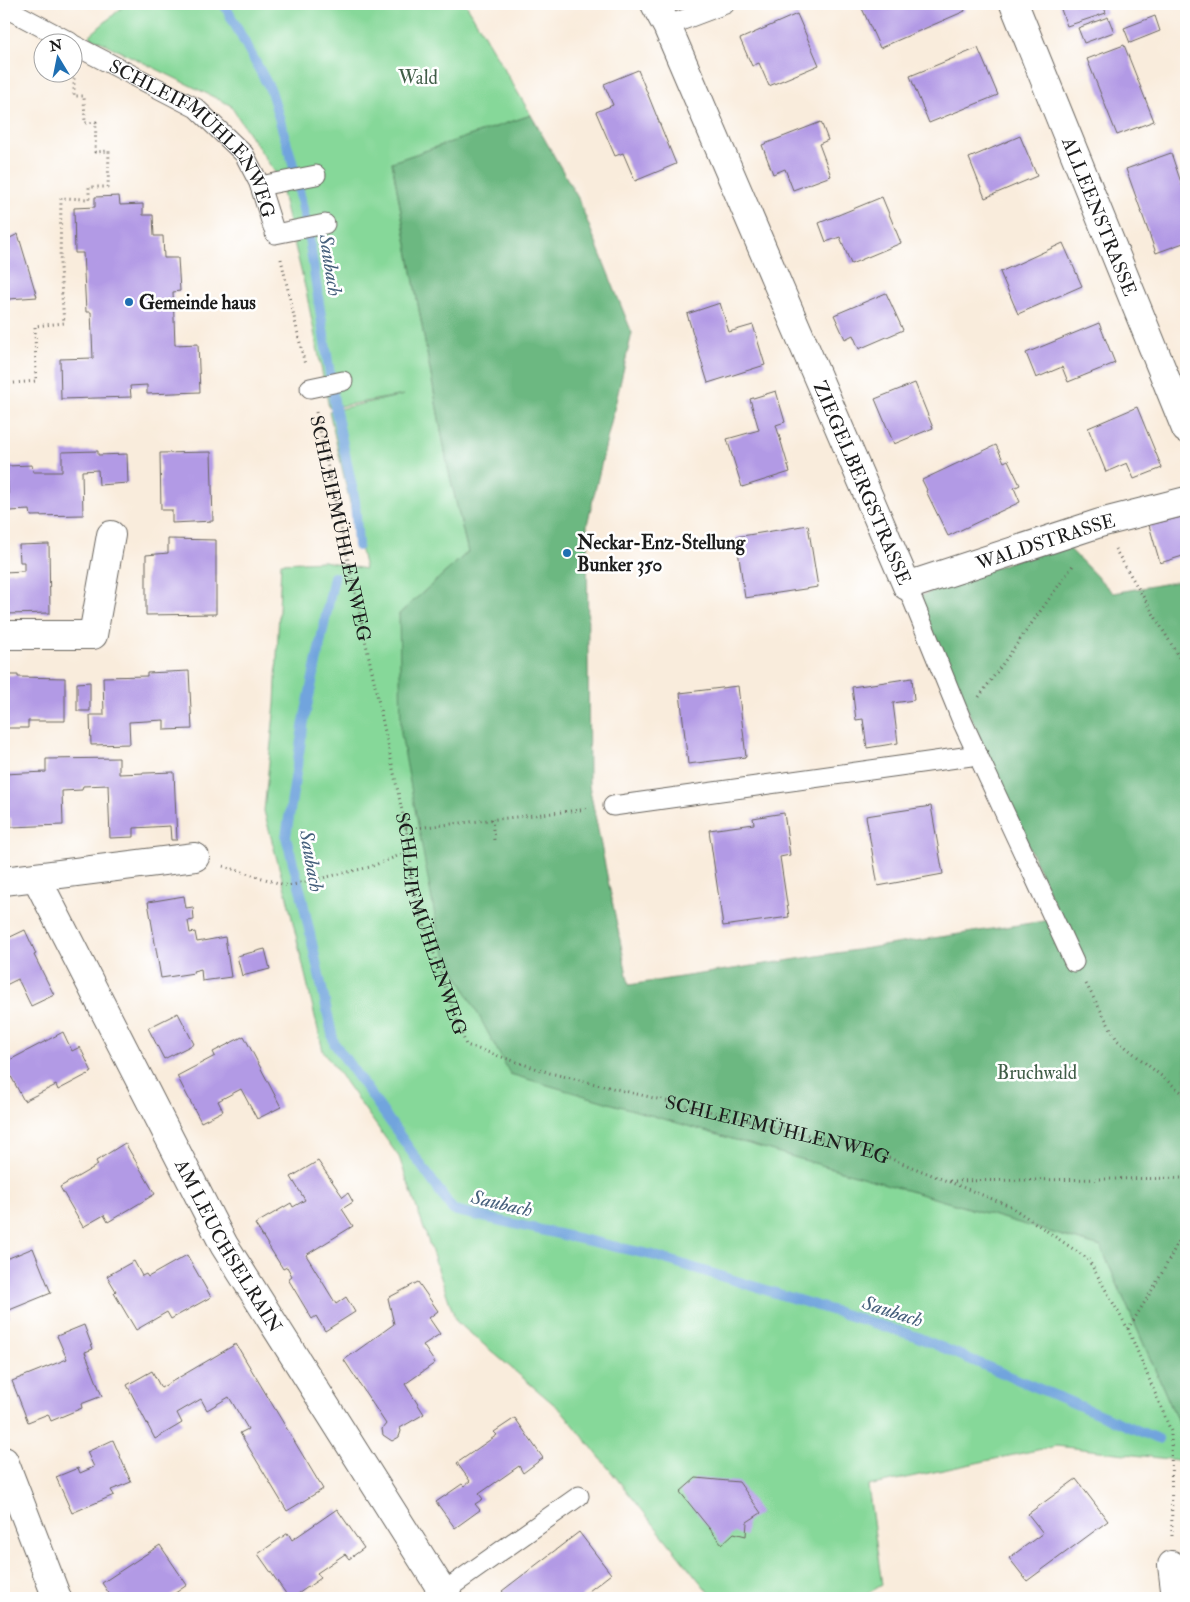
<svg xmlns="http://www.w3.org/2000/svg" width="1190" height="1602" font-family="'IM FELL Double Pica',serif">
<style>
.green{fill:#86d899;stroke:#517a5a}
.forest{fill:#6cb881;stroke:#446a4e}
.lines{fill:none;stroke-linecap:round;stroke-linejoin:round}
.stream{stroke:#71a4dd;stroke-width:10}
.building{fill:#b29ae5}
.lane-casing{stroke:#69655f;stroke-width:21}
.street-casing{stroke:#69655f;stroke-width:30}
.path{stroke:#69655f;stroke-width:3;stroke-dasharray:1 4;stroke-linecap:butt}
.lane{stroke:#fff;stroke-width:19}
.street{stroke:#fff;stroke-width:28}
.poi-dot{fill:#1f6fb2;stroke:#fff;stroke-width:2}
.labels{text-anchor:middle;stroke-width:5;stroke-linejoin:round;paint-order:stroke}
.park-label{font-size:19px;fill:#415e48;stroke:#fff}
.street-label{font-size:19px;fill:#1c1c1c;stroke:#fff}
.poi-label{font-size:19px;font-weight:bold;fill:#1c1c1c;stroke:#fff;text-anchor:start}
.water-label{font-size:20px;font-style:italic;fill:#46607c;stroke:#fff}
</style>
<rect width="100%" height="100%" fill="#fff"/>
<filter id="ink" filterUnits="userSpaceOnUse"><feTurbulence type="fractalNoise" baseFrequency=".02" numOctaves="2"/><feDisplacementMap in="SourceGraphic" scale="10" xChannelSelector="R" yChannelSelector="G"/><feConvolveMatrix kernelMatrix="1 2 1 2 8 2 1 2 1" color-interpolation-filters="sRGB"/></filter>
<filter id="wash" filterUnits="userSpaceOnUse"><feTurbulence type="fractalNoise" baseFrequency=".0096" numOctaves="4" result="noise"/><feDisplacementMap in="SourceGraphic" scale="20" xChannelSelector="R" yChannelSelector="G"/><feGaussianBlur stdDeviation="1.12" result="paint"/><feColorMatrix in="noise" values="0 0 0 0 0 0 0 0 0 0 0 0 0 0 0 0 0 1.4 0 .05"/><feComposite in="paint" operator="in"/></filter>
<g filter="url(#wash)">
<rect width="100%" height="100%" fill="#f9ecdc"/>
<polygon class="green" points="126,4 466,4 531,115 392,162 448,468 468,552 399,614 511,1074 1101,1247 1186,1440 1186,1461 1056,1446 868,1486 882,1585 860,1598 713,1598 563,1412 456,1321 399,1157 323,1051 287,897 264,811 275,704 281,563 324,561 365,569 329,411 404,395 329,408 306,291 278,177 230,105 89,36"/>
<polygon class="forest" points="531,115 578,198 632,333 587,525 589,785 629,985 1044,921 1058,912 917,597 1063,542 1113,593 1186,580 1186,1440 1101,1247 510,1074 440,943 401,734 399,614 468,552 448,468 392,162"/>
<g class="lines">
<g class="stream">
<polyline points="224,4 271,91 295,171 309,238 335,407 355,501 358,546"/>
<polyline points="334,577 304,721 286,837 301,893 334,1043 453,1210 652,1255 915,1336 1158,1439"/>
</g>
</g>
<g id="blocks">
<g class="building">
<polygon points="860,4 962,4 965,11 880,48"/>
<polygon points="1059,4 1103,4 1106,13 1067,26"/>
<polygon points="797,14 819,65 769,86 759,63 752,66 740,39"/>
<polygon points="1155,16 1160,31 1130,43 1124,28"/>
<polygon points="1108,17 1114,32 1084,43 1078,28"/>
<polygon points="1124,45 1154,121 1117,135 1087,59"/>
<polygon points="978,48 998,95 929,123 910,76"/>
<polygon points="638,70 676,164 635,181 623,153 615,156 596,112 613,105 604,84"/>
<polygon points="821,122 828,140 819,144 831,176 793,190 785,169 773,174 762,145"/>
<polygon points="1020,136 1037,176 985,198 969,158"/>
<polygon points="1171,153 1186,197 1186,242 1156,253 1126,169"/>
<polygon points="119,196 120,205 143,204 143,215 153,215 154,236 163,236 164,258 178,258 180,291 173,292 175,345 198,344 200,392 147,394 147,385 130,386 131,397 61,399 60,359 93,358 91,312 86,312 83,253 75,253 74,208 95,207 95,197"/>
<polygon points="882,197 901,243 851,264 840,237 826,242 819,223"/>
<polygon points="18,234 37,297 9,299 4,322 4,241"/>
<polygon points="1063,243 1082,286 1018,314 1000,272"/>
<polygon points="886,293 903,330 859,349 853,335 845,339 834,315"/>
<polygon points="720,303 729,332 753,325 765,365 708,383 687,314"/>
<polygon points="1099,323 1115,363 1068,382 1062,367 1036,378 1026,353"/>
<polygon points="915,383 933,428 894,444 875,399"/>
<polygon points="776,391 785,422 776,425 790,472 742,487 727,439 759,430 750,399"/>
<polygon points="1137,407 1162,468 1134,479 1127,463 1106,472 1088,428"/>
<polygon points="996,445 1004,462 1008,460 1020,485 1014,488 1020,502 948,536 926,491 927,490 922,480"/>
<polygon points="98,451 98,455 127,454 128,483 99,485 98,470 82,471 83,515 31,516 30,510 9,511 7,466 32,465 33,472 62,472 62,452"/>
<polygon points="211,452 213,521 172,523 172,510 161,510 160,453"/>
<polygon points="1186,516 1186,555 1160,563 1149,525"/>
<polygon points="808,525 818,587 745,598 736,537"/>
<polygon points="168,539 216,540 216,614 146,615 146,555 168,553"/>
<polygon points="49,544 50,613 4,614 4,572 24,571 24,562 20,562 19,545"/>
<polygon points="189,671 192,729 164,730 164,720 129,722 130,744 91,745 90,715 104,715 103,677 147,676 147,673"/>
<polygon points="4,675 18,675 18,677 65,678 65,721 28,721 28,728 4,728"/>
<polygon points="912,678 914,700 893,703 898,743 867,748 863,719 856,720 852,687"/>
<polygon points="90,682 90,711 77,711 77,683"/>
<polygon points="738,686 746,757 688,764 680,693"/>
<polygon points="119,758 119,774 174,772 177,840 171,840 170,826 134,828 134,837 110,838 108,785 83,786 82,790 62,791 63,825 11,827 11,818 4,819 4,774 46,772 46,759"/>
<polygon points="931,806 943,874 878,886 866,816"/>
<polygon points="784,813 790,855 780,857 789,917 723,926 709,830 754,824 753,818"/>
<polygon points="184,896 186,908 193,907 194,920 188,921 190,933 195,932 197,942 225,937 231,977 202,981 201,969 193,971 194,973 161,978 148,902"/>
<polygon points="25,930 36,954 34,955 54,995 31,1006 18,979 4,986 4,940"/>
<polygon points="265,949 270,969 242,976 237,956"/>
<polygon points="178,1013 194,1044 164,1059 148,1028"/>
<polygon points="63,1032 72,1051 80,1047 92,1072 58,1090 56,1085 24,1101 4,1063"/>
<polygon points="244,1036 281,1107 257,1119 241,1089 218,1101 223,1111 201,1122 177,1076 215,1056 213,1052"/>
<polygon points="125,1143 155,1194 108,1222 104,1215 83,1227 60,1187 98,1165 96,1161"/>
<polygon points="318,1161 343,1197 348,1193 353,1202 342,1209 353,1226 306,1255 336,1304 346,1297 355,1312 325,1331 316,1316 312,1319 288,1279 292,1276 287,1267 283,1269 255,1224 291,1203 293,1207 305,1200 291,1177"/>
<polygon points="33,1248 51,1293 7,1311 10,1317 4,1319 4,1260"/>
<polygon points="187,1255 211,1297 171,1319 167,1312 136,1330 114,1293 116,1291 107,1276 134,1261 142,1276 146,1274 148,1277"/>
<polygon points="418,1282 438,1311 429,1318 440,1334 423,1345 435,1363 405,1384 424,1414 400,1428 401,1431 399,1437 392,1441 383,1435 382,1429 386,1424 344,1360 394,1324 388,1298"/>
<polygon points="84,1325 93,1349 85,1352 102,1396 81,1404 82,1408 51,1421 48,1414 28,1422 12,1381 67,1359 57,1336"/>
<polygon points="236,1344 323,1489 287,1511 240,1433 248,1429 229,1397 207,1410 201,1399 177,1413 182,1423 155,1439 127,1385 152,1371 161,1388"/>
<polygon points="515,1418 543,1458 523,1473 519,1466 479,1494 483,1499 475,1504 480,1510 455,1528 436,1502 462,1484 464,1486 470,1481 457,1463 497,1435 494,1432"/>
<polygon points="113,1440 131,1482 111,1490 114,1495 72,1513 56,1477 78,1468 80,1473 94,1467 87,1452"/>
<polygon points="696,1478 739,1482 761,1513 747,1522 746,1536 734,1533 722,1544 680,1492"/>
<polygon points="1076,1479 1108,1521 1027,1581 1009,1558 1043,1533 1028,1514"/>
<polygon points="337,1509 364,1548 349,1559 345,1554 317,1573 321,1578 292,1598 289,1598 258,1554 288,1533 292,1540"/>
<polygon points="579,1532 611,1574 580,1598 508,1598 502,1591"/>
<polygon points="160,1545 187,1585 168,1598 112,1598 102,1583"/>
</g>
</g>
</g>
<g filter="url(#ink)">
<use href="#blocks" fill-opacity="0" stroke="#69655f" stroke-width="1"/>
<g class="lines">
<defs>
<g id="lane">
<polyline points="4,7 70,42"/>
<polyline points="667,26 725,4"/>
<path id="s2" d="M72,44L196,108L244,154L259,183L273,227"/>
<polyline points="260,186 316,175"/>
<polyline points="275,234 325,224"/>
<polyline points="310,388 343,381"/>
<polyline points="907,586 962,721 1074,962"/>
<polyline points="613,806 978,755"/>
<polyline points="443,1592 579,1496"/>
</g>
<g id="street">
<path id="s3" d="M655,4L667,26L907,586L1100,523L1186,501"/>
<path id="s4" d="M1014,4L1186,429"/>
<polyline points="4,635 93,635 111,535"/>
<path id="s5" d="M36,877L224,1245L443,1592L448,1598"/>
<polyline points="4,881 195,857"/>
<polyline points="4,1461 57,1598"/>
<polyline points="1172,1565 1176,1598"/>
</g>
</defs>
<use href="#lane" class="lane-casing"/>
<use href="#street" class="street-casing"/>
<g class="path">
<polyline points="281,259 305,365"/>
<polyline points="4,384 36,381 35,326 64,323 60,268 61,198 89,199 89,187 108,187 109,151 95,152 96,122 85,123 84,96 74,96 74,75"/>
<path id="s1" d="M316,412L406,829L410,851L412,888L452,1007L466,1045L550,1073L869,1150L1010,1206L1088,1259L1128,1329L1171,1431L1172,1537"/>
<polyline points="1115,549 1186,669"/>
<polyline points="979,697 1074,564"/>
<polyline points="492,819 494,840"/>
<polyline points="406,829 589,809"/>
<polyline points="223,866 288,886 370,867 410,851"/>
<polyline points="1086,984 1117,1040 1186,1096"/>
<polyline points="950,1181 1186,1178"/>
<path d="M1128,1329C1149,1295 1172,1260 1186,1222"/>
</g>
<use href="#lane" class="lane"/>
<use href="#street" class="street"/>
</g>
</g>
<g class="poi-dot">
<circle cx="129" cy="302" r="5"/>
<circle cx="567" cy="553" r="5"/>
</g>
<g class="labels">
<g class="park-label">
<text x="418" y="84">Wald</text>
<text x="1037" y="1079">Bruchwald</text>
</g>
<g class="street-label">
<text dy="7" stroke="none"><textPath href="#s2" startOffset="159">SCHLEIFMÜHLENWEG</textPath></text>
<text dy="7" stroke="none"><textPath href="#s4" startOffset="229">ALLEENSTRASSE</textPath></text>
<text dy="7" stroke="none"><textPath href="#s3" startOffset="522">ZIEGELBERGSTRASSE</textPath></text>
<text dy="7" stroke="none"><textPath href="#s1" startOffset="119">SCHLEIFMÜHLENWEG</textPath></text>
<text dy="7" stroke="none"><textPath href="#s3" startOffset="780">WALDSTRASSE</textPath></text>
<text dy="7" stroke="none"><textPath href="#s1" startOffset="525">SCHLEIFMÜHLENWEG</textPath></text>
<text dy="7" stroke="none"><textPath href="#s1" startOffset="975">SCHLEIFMÜHLENWEG</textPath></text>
<text dy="7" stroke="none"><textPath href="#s5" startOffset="416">AM LEUCHSELRAIN</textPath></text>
</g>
<g class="poi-label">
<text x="139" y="309">Gemeinde haus</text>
<text x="577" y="549">Neckar-Enz-Stellung<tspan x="577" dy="22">Bunker 350</tspan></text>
</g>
<g class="water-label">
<text transform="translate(331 265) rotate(81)" y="7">Saubach</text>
<text transform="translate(312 861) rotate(80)" y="7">Saubach</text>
<text transform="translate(502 1203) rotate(13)" y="7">Saubach</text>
<text transform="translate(893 1311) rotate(18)" y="7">Saubach</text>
</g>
</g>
<rect width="1190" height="1602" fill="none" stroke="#fff" stroke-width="20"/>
<g transform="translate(58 58) rotate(350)"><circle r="24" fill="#ffffff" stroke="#a4a4a4"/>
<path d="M0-4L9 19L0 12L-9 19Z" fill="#1f6fb2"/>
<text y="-8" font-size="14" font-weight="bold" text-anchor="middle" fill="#1c1c1c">N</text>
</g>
</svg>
